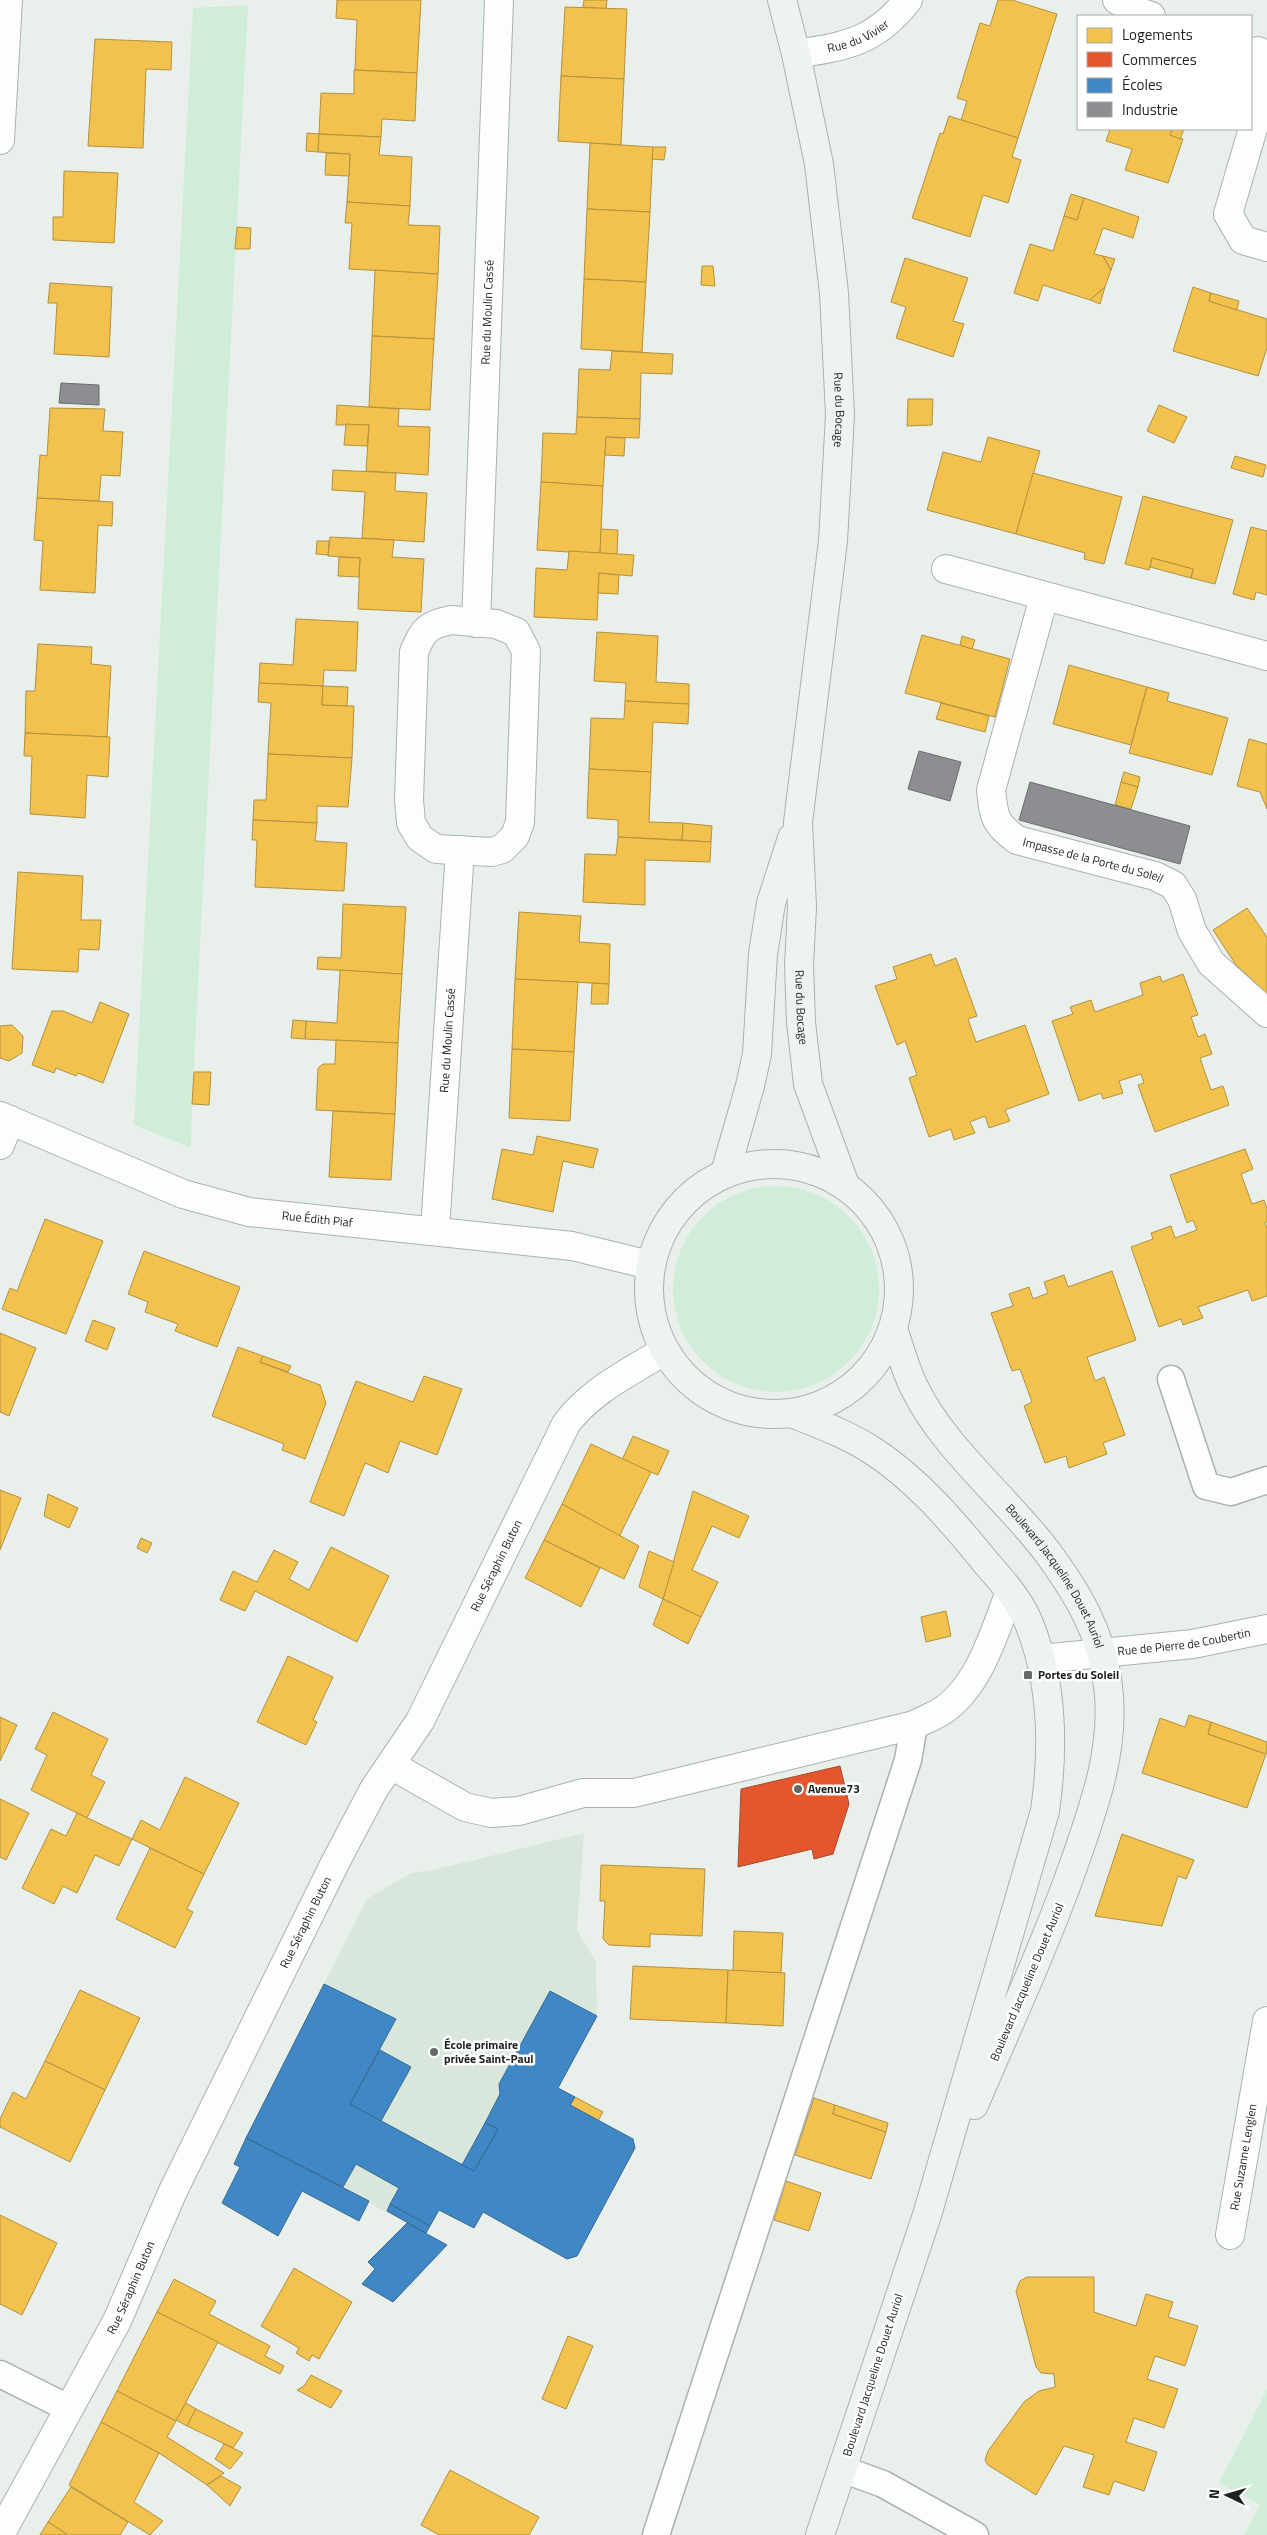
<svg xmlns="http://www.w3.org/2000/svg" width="1267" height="2535" font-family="'Titillium Web',sans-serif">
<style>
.built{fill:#d8e6dc}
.green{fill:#d0edd9}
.homes{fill:#f2c14e;stroke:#b29140}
.shops{fill:#e4572e;stroke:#a84729}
.schools{fill:#3f88c5;stroke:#356993}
.industry{fill:#8d8d92;stroke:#6b6d6f}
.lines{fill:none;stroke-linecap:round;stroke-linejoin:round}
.service-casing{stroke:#acb1ad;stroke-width:29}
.minor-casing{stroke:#acb1ad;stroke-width:30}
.tertiary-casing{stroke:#acb1ad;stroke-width:30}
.secondary-casing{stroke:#acb1ad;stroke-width:30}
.service{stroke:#fcfdfc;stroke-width:26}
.minor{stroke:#fcfdfc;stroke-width:28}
.tertiary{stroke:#fcfdfc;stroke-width:28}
.secondary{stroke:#edf3ef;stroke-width:28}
.poi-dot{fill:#646a66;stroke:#fff;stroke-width:2}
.labels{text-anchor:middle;stroke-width:5;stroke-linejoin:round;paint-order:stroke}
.street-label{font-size:12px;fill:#1d221e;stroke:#fff}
.poi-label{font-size:12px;font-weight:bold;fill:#1d221e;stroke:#fff;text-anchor:start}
</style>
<rect width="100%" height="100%" fill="#e9f0eb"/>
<polygon class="built" points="584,1833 577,1930 596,1962 597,2016 558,2088 474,2228 439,2210 426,2233 246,2138 367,1899 411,1873 429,1871"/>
<g class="green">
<polygon points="248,5 192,1104 191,1148 134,1125 193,8"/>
<circle cx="776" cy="1289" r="103"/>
<polygon points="1267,2390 1267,2535 1244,2535 1260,2505 1219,2483"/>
</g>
<g class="homes">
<polygon points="337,0 421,0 417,73 355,70 357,20 336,18"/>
<polygon points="584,0 607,0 606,9 583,7"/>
<polygon points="998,0 1012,0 1057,14 1018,138 961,120 967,101 957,98 980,23 990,26"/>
<polygon points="565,7 627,9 624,79 561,76"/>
<polygon points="95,39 172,42 171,70 146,69 143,148 88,146"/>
<polygon points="354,70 417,73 415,121 382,119 381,137 319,134 321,93 354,94"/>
<polygon points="561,76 624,79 621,145 558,141"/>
<polygon points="949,116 1018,138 1012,157 1021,160 1008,203 983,195 970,237 912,218 940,133 943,134"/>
<polygon points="1110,129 1173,129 1170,135 1183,139 1168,183 1125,170 1132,149 1106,141"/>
<polygon points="1173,129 1184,129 1180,139 1170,135"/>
<polygon points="307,133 319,134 318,152 306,151"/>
<polygon points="319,134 381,137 379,155 412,157 410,206 347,202 350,154 318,152"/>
<polygon points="590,143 653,147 650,212 587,209"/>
<polygon points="653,147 666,147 664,160 652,159"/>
<polygon points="326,153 350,154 349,176 325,175"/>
<polygon points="64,171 118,173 114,243 53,240 53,217 63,217"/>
<polygon points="1071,194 1084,198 1077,220 1064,216"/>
<polygon points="1084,198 1139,217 1133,238 1103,228 1094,254 1103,256 1111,270 1105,287 1090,300 1043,285 1038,301 1014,293 1030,244 1053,251 1064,216 1077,220"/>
<polygon points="347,202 410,206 408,225 440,226 438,274 349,269 352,223 345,223"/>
<polygon points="587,209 650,212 646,282 584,279"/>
<polygon points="237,227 251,228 250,249 235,249"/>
<polygon points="1103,256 1115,259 1111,270"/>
<polygon points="905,258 968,278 953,321 964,324 953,357 896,338 906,307 891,302"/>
<polygon points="702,266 713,266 715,286 701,285"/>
<polygon points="375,270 438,274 434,339 372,336"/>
<polygon points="584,279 646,282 642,352 581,349"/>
<polygon points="50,283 112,287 109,357 54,354 57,303 48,303"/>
<polygon points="1105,287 1100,304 1090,300"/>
<polygon points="1193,287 1211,293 1209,301 1267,319 1267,348 1258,376 1173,351"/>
<polygon points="1211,293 1239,301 1237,310 1209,301"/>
<polygon points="372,336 434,339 430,410 369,407"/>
<polygon points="612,351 673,354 672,374 641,373 640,419 577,417 579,369 610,370"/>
<polygon points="908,399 933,399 932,425 907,426"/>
<polygon points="337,405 399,409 398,426 430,427 428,475 366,471 369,425 336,425"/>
<polygon points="1159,405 1187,417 1174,443 1147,431"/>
<polygon points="50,408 105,409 103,431 123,432 120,476 101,475 99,501 37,498 40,455 47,456"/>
<polygon points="577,417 640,419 639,438 606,437 603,486 541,482 543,433 576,434"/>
<polygon points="346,424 369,425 367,446 344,445"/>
<polygon points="606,437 625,438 624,456 605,455"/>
<polygon points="988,437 1040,451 1016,534 927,510 943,452 981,462"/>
<polygon points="1235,456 1266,465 1263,477 1231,468"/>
<polygon points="333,470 396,473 395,491 427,493 424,542 362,538 365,492 332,490"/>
<polygon points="1033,473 1122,497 1104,564 1084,559 1085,553 1016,534"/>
<polygon points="541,482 603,486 600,554 537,550"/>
<polygon points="1143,496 1233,520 1215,584 1191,578 1193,569 1152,558 1149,570 1125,564"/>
<polygon points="37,498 113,502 112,526 98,525 95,593 40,590 43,541 34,540"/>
<polygon points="1251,527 1267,531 1267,595 1256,592 1254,600 1233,594"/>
<polygon points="601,529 618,530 617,554 600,554"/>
<polygon points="330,537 394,540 392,557 424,559 421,612 358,609 360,558 328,556"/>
<polygon points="317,541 329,541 328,555 316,554"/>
<polygon points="569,551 634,555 632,576 599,573 597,620 534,617 536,568 567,570"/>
<polygon points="339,557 360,558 359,577 338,576"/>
<polygon points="1152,558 1193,569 1191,578 1150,567"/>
<polygon points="599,573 619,575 618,594 598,593"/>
<polygon points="296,619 358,622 356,671 324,670 323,686 259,683 260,663 293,665"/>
<polygon points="597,632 658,636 656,682 689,684 689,704 625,701 626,683 594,681"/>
<polygon points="922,635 1010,659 995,717 905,693"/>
<polygon points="962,636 975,640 972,649 960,645"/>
<polygon points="38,644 92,647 91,664 111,666 107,737 25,733 26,691 35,691"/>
<polygon points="1069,665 1147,687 1131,745 1053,724"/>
<polygon points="259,683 323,686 322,705 354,706 352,758 268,754 271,703 258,702"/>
<polygon points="323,686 348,687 347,706 322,705"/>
<polygon points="1147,687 1169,693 1167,701 1228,718 1212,775 1129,753"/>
<polygon points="625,701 689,704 688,724 653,722 651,772 589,769 591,718 624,719"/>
<polygon points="941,703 989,716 985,732 936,719"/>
<polygon points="25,733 110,737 108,777 87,775 85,818 30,814 32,756 24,756"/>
<polygon points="1249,739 1267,744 1267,809 1260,792 1237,786"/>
<polygon points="268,754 352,758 348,807 317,806 317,823 253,820 254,800 266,800"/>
<polygon points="589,769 651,772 649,822 683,823 682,840 618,837 618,820 587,818"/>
<polygon points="1124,772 1140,777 1138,787 1121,782"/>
<polygon points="1121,782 1138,787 1131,809 1115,805"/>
<polygon points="253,820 317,823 315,841 347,843 344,891 255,887 257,840 252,840"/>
<polygon points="683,823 712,826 711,842 682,840"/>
<polygon points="618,837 711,842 710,862 645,860 645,905 583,902 585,854 616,855"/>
<polygon points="18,872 83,876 81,920 101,920 99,950 79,949 78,972 12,969"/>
<polygon points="343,904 406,907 402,974 317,969 318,957 341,958"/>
<polygon points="1247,908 1267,937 1267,994 1236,965 1213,930"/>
<polygon points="519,912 581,916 579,942 610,944 609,984 515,979"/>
<polygon points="931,954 935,966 956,958 977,1016 968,1019 976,1042 1025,1025 1049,1094 1005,1110 1010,1121 989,1128 985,1116 970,1122 975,1133 954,1140 951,1129 929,1137 909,1078 917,1075 905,1041 897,1045 875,986 897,979 893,967"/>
<polygon points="340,970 402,974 398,1043 305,1039 306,1021 337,1023"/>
<polygon points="1183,974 1198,1015 1191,1017 1198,1037 1205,1034 1212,1054 1200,1058 1211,1090 1223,1086 1229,1105 1155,1132 1138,1085 1144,1083 1141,1074 1119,1081 1123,1093 1103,1099 1101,1093 1079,1101 1052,1021 1073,1014 1070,1007 1091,1000 1095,1012 1143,995 1140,983 1160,976 1162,982"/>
<polygon points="515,979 578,982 574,1052 512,1049"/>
<polygon points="592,983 609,984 608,1004 591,1004"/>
<polygon points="100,1002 129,1014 103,1083 78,1073 76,1076 56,1068 54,1073 32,1065 52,1011 63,1011 92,1023"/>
<polygon points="293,1020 306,1021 305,1039 291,1038"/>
<polygon points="12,1025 23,1036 22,1053 9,1061 0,1058 0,1026"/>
<polygon points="336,1040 398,1043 395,1114 316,1110 318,1068 323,1064 335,1064"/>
<polygon points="512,1049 574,1052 570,1121 509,1118"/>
<polygon points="194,1072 211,1072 209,1105 192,1104"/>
<polygon points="333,1111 395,1114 391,1180 329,1177"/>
<polygon points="537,1136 598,1149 593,1168 563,1161 553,1212 492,1199 502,1149 533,1155"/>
<polygon points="1245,1149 1253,1169 1241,1174 1252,1204 1264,1200 1267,1209 1267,1222 1265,1222 1267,1229 1267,1296 1252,1301 1248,1290 1198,1307 1203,1318 1183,1325 1181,1319 1159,1327 1131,1247 1153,1239 1151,1233 1171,1226 1175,1238 1197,1230 1193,1220 1187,1223 1170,1175"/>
<polygon points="45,1219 103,1241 66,1334 2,1309 10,1288 17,1291"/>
<polygon points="144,1251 240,1287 217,1347 175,1331 178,1324 145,1312 148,1302 128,1294"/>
<polygon points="1112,1271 1136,1340 1087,1357 1095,1381 1104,1377 1125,1435 1103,1443 1107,1454 1069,1468 1066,1456 1045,1463 1024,1406 1032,1402 1020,1369 1012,1371 991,1313 1013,1306 1009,1294 1029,1287 1033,1299 1048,1293 1044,1282 1064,1275 1068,1287"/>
<polygon points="93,1320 115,1328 107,1350 85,1341"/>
<polygon points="0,1333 36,1348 9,1416 0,1412"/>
<polygon points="238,1347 263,1356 260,1362 320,1385 326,1403 305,1459 282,1450 284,1444 212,1416"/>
<polygon points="263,1356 291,1366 288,1372 260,1362"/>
<polygon points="424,1376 462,1389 437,1455 400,1441 388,1473 365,1463 344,1516 310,1502 356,1381 413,1402"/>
<polygon points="633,1436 669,1451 658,1475 622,1460"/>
<polygon points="591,1444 651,1472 619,1537 562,1504"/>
<polygon points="0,1490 21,1498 0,1550"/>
<polygon points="693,1491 749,1516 739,1538 712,1526 692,1570 718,1582 701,1617 663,1599"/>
<polygon points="48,1494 78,1508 69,1528 44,1516"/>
<polygon points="562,1504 639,1546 624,1579 544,1540"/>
<polygon points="141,1538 152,1543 147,1553 137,1548"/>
<polygon points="544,1540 600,1568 581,1607 525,1578"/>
<polygon points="331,1547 389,1576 357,1642 255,1591 245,1611 220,1600 233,1571 257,1582 274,1550 298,1562 289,1579 309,1590"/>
<polygon points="649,1551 674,1562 663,1599 639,1587"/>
<polygon points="663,1599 701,1617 688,1644 653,1625"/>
<polygon points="946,1611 951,1636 926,1642 921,1617"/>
<polygon points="288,1656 333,1677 313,1720 317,1722 306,1745 257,1722"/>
<polygon points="53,1712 108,1739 91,1775 105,1782 87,1818 31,1790 47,1755 35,1749"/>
<polygon points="1189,1715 1211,1722 1208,1734 1266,1754 1247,1808 1142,1773 1160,1718 1185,1727"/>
<polygon points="0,1717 17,1725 0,1761"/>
<polygon points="1211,1722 1267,1742 1266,1754 1208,1734"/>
<polygon points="185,1777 239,1803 204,1874 132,1839 141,1820 160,1830"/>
<polygon points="0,1799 29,1813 6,1860 0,1857"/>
<polygon points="77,1813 132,1839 119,1866 95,1855 77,1893 63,1886 54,1904 22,1888 51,1829 66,1836"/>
<polygon points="1122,1834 1194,1860 1186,1879 1178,1876 1162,1926 1095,1916"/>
<polygon points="150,1848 204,1874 187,1909 193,1912 175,1948 116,1919"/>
<polygon points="601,1865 705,1869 702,1936 650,1934 650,1947 609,1945 603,1939 605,1901 600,1901"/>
<polygon points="734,1931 783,1933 781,1973 733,1971"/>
<polygon points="633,1966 728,1970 726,2023 630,2019"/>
<polygon points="728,1970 785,1973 783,2026 726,2023"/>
<polygon points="80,1990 140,2018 105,2090 45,2061"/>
<polygon points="45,2061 105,2090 70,2162 0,2127 0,2119 13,2092 26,2099"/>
<polygon points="575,2097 603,2112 598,2121 570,2105"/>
<polygon points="814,2098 835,2105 833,2114 886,2132 871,2179 795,2155"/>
<polygon points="835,2105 888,2123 886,2132 833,2114"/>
<polygon points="786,2181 821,2193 809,2231 774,2220"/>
<polygon points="0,2215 57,2243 22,2315 0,2304"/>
<polygon points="294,2268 352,2302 319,2359 312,2355 309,2361 296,2353 299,2348 261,2326"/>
<polygon points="1027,2277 1094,2277 1094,2312 1136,2326 1146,2294 1173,2302 1168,2317 1198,2326 1185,2366 1155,2356 1147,2379 1178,2389 1164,2428 1134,2418 1126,2442 1157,2452 1144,2491 1114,2481 1109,2495 1083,2487 1094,2455 1064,2446 1036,2495 988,2465 985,2460 988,2451 1024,2402 1039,2391 1055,2387 1054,2374 1041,2373 1036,2367 1016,2291 1020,2281"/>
<polygon points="174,2279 216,2301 209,2314 270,2346 265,2356 284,2366 280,2374 157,2312"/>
<polygon points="157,2312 218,2342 176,2421 117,2391"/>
<polygon points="568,2336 593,2346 566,2409 542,2399"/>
<polygon points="311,2375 342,2391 331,2408 297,2390 304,2386"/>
<polygon points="117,2391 176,2421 167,2437 224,2473 207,2485 159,2453 101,2422"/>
<polygon points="186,2403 196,2409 187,2426 176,2420"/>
<polygon points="196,2409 243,2433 233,2448 187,2426"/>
<polygon points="101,2422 159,2453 134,2502 163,2521 150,2535 69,2485"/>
<polygon points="224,2444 243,2453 230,2469 215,2459"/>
<polygon points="450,2470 539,2517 529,2535 439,2535 421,2525"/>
<polygon points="221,2476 241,2487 230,2506 207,2485"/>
<polygon points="71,2487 128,2522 120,2535 68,2535 48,2522"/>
<polygon points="48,2522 68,2535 40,2535"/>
</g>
<polygon class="shops" points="840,1766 849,1804 833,1854 814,1859 812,1849 738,1867 741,1789"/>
<g class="schools">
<polygon points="324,1984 396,2019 350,2104 474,2171 498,2129 485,2123 500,2094 499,2084 550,1991 597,2016 558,2088 575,2097 570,2105 633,2139 635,2148 577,2256 567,2259 483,2212 474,2228 439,2210 430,2226 390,2204 399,2188 356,2164 343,2187 246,2138"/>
<polygon points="380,2050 411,2067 381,2121 350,2104"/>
<polygon points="485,2123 498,2129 474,2171 462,2165"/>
<polygon points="246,2138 369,2201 359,2221 302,2191 278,2236 222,2203 240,2167 234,2164"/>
<polygon points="390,2204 430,2226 426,2233 387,2211"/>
<polygon points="407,2223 447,2245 393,2302 362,2284 375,2269 368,2262"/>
</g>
<g class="industry">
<polygon points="61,383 99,385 99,405 59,403"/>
<polygon points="919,751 961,762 950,801 908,789"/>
<polygon points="1030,782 1190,826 1180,864 1019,820"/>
</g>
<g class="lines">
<defs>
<g id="service">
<polyline points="1171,1379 1206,1486 1231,1492 1267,1480"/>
<polyline points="0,2374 68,2408"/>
<polyline points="842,2469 883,2484 975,2535"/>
<polyline points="656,2535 908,1760 914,1725"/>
</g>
<g id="minor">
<polyline points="1117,0 1136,11 1151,16"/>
<polyline points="1258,51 1266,84 1228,214 1243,240 1267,247"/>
<path id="s1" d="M796,54C847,46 875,42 908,0"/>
<polyline points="0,140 8,0"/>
<polyline points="946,569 1267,656"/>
<path id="s2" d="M1044,597L991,790C994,817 994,823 1017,840L1155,876L1173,885L1182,899L1192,931L1211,963L1267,1013"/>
<path d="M451,620L496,624L516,632L526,651L520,822L515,836L502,849L492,852L436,849L420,838L411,823L409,800L414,652C423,630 427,625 451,620Z"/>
<path id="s3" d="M476,623L499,0"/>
<path id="s4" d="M0,1116L183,1194L249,1212L572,1246L650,1265"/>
<polyline points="0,1145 10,1120"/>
<path id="s5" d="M435,1230L460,850"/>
<path d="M391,1765L465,1807L491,1813L519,1811L583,1793H634L914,1725C923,1720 933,1717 942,1711C980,1686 994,1632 1010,1592"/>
<path id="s6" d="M1230,2235L1267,2021"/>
</g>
<g id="tertiary">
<path id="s7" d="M1041,1659L1193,1644L1267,1629"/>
<path id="s8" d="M0,2535L117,2321L173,2191L335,1863L374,1789L420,1721L566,1424C590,1391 630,1372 664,1351"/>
</g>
<g id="secondary">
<path id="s9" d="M782,0L796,54L819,164L834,293L840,415L833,541L798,822L802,907L799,965L801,1022L808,1084L845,1185"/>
<circle cx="774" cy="1289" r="125"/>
<polyline points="725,1173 750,1086 757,1054 763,954 771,903 792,838"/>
<path id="s10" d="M893,1329C900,1348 905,1369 914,1387C944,1449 1006,1497 1048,1553C1078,1594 1102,1634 1108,1686C1116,1747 1094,1807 1074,1864C1045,1946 1008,2025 974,2105"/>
<path d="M794,1414C819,1424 846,1434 870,1449C916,1478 954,1523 988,1565C1003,1582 1019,1600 1028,1621C1053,1681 1054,1748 1045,1811L927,2215L820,2535"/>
</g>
</defs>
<use href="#service" class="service-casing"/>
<use href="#minor" class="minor-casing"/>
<use href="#tertiary" class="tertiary-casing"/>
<use href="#secondary" class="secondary-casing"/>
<use href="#service" class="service"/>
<use href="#minor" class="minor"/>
<use href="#tertiary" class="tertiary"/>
<use href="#secondary" class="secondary"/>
</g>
<g class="poi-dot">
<rect x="1023" y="1670" width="10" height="10" rx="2.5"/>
<circle cx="798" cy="1789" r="5"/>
<circle cx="434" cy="2052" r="5"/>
</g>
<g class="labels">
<g class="street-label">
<text dy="4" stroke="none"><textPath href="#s1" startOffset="65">Rue du Vivier</textPath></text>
<text dy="4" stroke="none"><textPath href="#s3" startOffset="311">Rue du Moulin Cassé</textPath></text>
<text dy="4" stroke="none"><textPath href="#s9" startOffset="415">Rue du Bocage</textPath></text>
<text dy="4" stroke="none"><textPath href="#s2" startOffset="338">Impasse de la Porte du Soleil</textPath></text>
<text dy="4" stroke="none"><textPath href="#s9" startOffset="1015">Rue du Bocage</textPath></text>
<text dy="4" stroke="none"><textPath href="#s5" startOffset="190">Rue du Moulin Cassé</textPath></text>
<text dy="4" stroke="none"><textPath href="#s4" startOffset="336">Rue Édith Piaf</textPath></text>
<text dy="4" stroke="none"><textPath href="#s8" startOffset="1090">Rue Séraphin Buton</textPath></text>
<text dy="4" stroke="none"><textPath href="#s10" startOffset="299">Boulevard Jacqueline Douet Auriol</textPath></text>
<text dy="4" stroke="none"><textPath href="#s7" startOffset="144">Rue de Pierre de Coubertin</textPath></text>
<text dy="4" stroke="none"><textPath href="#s8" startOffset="685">Rue Séraphin Buton</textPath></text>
<text transform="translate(1027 1982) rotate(-67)" y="4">Boulevard Jacqueline Douet Auriol</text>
<text dy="4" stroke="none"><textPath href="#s6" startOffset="79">Rue Suzanne Lenglen</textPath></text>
<text dy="4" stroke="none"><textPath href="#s8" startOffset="280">Rue Séraphin Buton</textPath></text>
<text transform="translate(873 2375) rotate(-72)" y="4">Boulevard Jacqueline Douet Auriol</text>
</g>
<g class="poi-label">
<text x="1038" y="1679">Portes du Soleil</text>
<text x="808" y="1793">Avenue73</text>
<text x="444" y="2049">École primaire<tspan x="444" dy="14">privée Saint-Paul</tspan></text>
</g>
</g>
<rect x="1077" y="15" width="175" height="115" fill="#ffffff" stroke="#a5a7a5"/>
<rect x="1087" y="28" width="25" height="15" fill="#f2c14e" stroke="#a5a7a5"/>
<text x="1122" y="40" font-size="15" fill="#1d221e">Logements</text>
<rect x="1087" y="52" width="25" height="15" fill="#e4572e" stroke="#a5a7a5"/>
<text x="1122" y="65" font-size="15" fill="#1d221e">Commerces</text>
<rect x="1087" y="78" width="25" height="15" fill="#3f88c5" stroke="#a5a7a5"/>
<text x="1122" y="90" font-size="15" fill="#1d221e">Écoles</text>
<rect x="1087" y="102" width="25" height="15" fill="#8d8d92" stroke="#a5a7a5"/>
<text x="1122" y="115" font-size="15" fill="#1d221e">Industrie</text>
<g transform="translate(1227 2495) rotate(275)" stroke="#ffffff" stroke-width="4" paint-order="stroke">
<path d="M0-4L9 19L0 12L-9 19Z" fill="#1d221e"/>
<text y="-8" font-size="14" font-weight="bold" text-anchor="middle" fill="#1d221e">N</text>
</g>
</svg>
